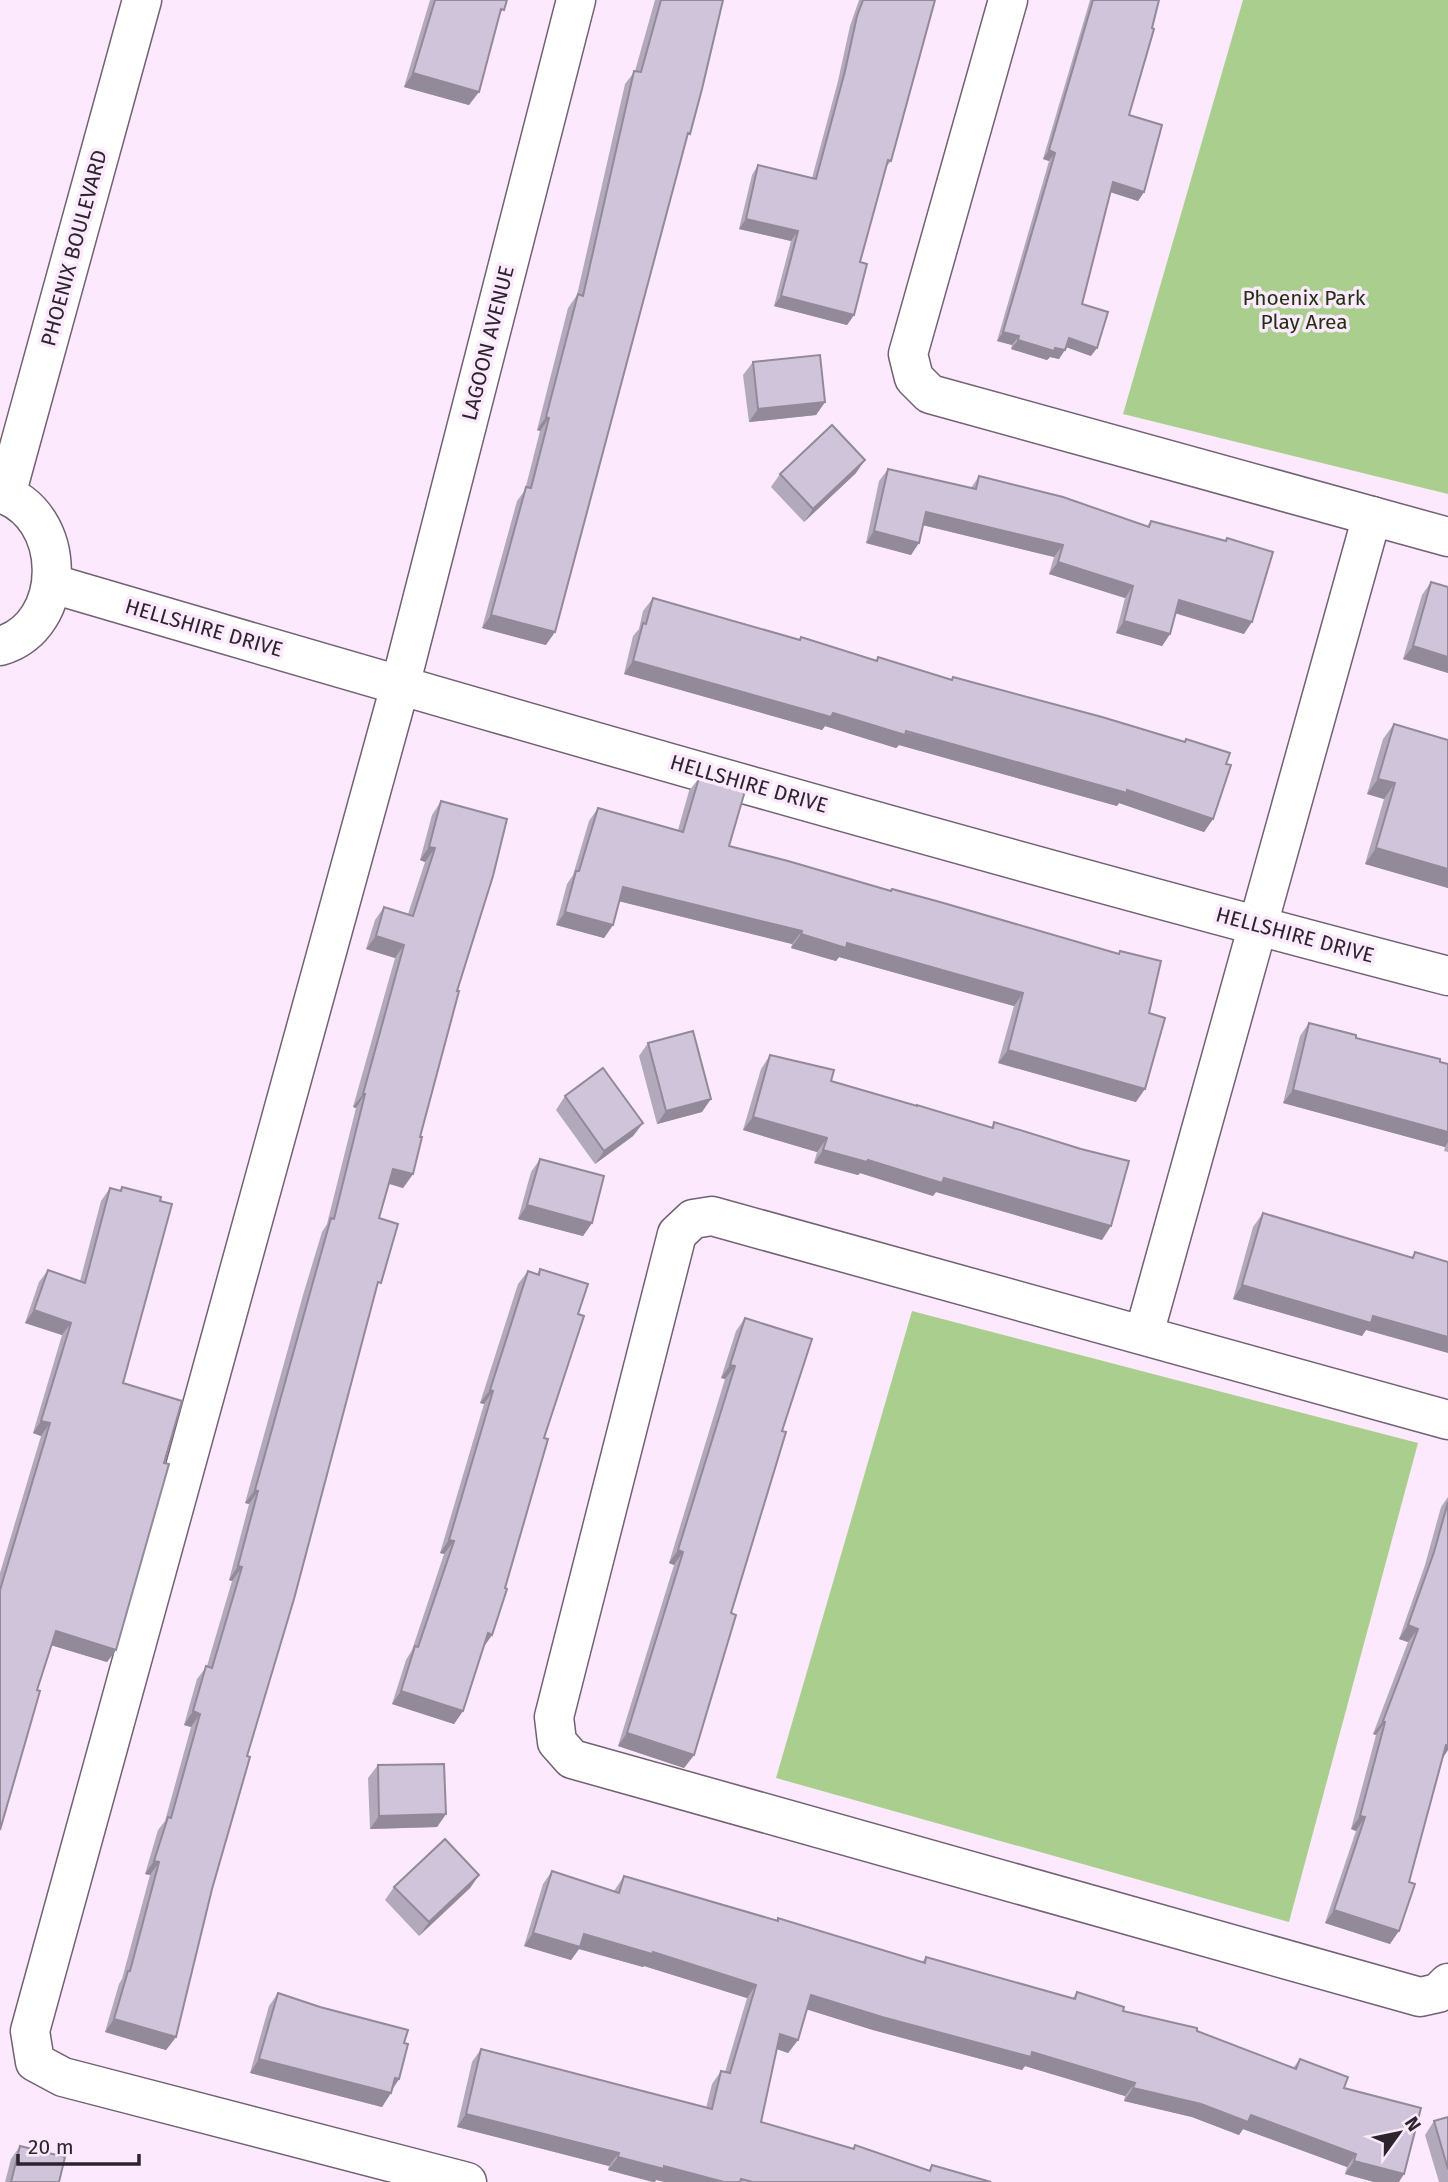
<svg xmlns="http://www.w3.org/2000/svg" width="1448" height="2182" font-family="'Fira Sans',sans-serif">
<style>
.green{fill:#aace8e}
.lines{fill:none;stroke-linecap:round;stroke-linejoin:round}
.street-casing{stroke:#726173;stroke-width:41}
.street{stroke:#fff;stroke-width:38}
.wall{fill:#b3a9bc}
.shaded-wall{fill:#928999}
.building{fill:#d0c4db;stroke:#928999;stroke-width:2}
.labels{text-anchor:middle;stroke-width:7;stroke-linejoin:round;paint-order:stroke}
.street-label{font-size:21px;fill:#2d252d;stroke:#fce9fd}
.park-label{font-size:21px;fill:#1f310f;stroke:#fce9fd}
</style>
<rect width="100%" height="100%" fill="#fce9fd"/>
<g class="green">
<polygon points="1243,0 1448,0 1448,494 1123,414"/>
<polygon points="912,1311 1418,1443 1289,1922 776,1778"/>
</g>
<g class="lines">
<defs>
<g id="street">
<polyline points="1008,0 908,354 914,378 930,394 1448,537"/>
<path d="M0,493C68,514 70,626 0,646"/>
<polyline points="6,495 142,0"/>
<path d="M53,584C516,720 980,854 1448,976"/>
<polyline points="1144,1334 1372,516"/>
<polyline points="1448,1420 712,1216 693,1219 677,1234 554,1717 557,1742 572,1759 1420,1997 1438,1993 1448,1983"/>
<polyline points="467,2182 63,2077 35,2062 30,2031 400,686 576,0"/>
</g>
</defs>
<use href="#street" class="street-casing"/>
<use href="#street" class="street"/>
</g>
<g class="wall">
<polygon points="430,0 507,0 499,17 469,105 404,87"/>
<polygon points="655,0 723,0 686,139 546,645 482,628 517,501 525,490 540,431 537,430 568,308 577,295 625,84 635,71"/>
<polygon points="859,0 935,0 891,161 886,167 860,262 854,315 847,325 774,306 791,241 739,229 752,175 758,165 812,178 838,81 850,26"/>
<polygon points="1090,0 1159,0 1129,115 1144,192 1138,201 1110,192 1082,304 1091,356 1066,347 1059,359 1050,357 1047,360 1011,349 1012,345 997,341 1049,161 1043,159"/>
<polygon points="753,362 825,402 816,415 749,422 743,375"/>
<polygon points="888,469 971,488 979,476 1147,526 1151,521 1225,541 1227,538 1244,634 1176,613 1170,634 1162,646 1116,633 1125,598 1049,574 1054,557 923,525 911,555 866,543 879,481"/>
<polygon points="856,473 804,522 771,487 780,474"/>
<polygon points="1431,582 1448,587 1448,673 1403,659 1422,595"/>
<polygon points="653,598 800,640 801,637 876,660 878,657 951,680 953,677 1184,741 1186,739 1226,764 1213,819 1204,832 1119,803 1117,806 899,745 896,748 825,726 822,730 624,674 633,636 639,629 643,611"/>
<polygon points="1394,724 1448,888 1365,864 1384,799 1367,794 1383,739"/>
<polygon points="699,778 729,846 890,891 892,889 1118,954 1120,951 1149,1013 1136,1102 998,1063 1014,1006 839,957 836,961 791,948 792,944 619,901 613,925 604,938 556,925 567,884 573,875 589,821 598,808 678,830 689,791"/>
<polygon points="441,801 457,991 420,1137 413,1174 403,1188 389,1184 379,1218 375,1291 247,1756 212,1889 176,2037 166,2050 105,2032 119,1984 122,1979 150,1875 145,1874 158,1830 165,1821 191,1727 184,1725 197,1679 207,1666 232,1581 229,1580 249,1504 245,1503 303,1295 322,1232 327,1224 356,1108 353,1107 395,958 366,949 375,920 384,907 408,914 425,862 420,860 432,815"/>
<polygon points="1309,1023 1356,1038 1448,1064 1448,1152 1444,1151 1445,1147 1283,1103 1300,1036"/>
<polygon points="648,1043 702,1112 657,1124 639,1056"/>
<polygon points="770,1055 831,1081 991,1128 994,1122 1102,1240 936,1192 933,1196 860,1173 858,1175 814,1163 817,1152 743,1130 761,1069"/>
<polygon points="565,1096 643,1123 633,1136 595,1164 556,1110"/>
<polygon points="540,1159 592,1223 583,1236 518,1219 531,1172"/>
<polygon points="122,1187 123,1383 164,1463 116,1650 107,1662 51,1645 37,1690 0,1830 0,1573 41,1436 33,1433 62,1335 25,1323 39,1282 48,1270 80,1281 101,1201 110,1188 119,1191"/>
<polygon points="1263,1213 1411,1258 1415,1252 1448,1262 1366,1330 1362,1336 1233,1299 1253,1227"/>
<polygon points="540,1269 578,1314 544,1438 492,1635 484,1646 463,1711 454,1724 392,1704 406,1660 412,1650 444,1554 440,1553 484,1404 480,1403 518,1284 528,1271 537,1274"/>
<polygon points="745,1318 782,1431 731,1613 694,1755 684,1768 618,1746 674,1565 669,1563 725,1379 721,1378 736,1331"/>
<polygon points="1448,1497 1448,1750 1442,1759 1390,1944 1325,1923 1356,1831 1351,1829 1376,1735 1373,1734 1408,1642 1399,1639 1425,1565 1441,1507"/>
<polygon points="378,1765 446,1814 437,1827 370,1829 368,1778"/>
<polygon points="552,1871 614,1891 624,1876 777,1920 778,1918 922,1962 926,1957 1073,1998 1077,1992 1123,2011 1197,2031 1293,2068 1300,2059 1344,2088 1399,2182 1374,2182 1345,2174 1347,2167 1243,2129 1239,2135 1192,2117 1124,2101 1125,2096 1025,2066 1022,2070 873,2030 807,2009 798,2040 788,2053 777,2049 761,2122 853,2148 855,2145 928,2171 932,2165 991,2182 665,2182 656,2180 655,2182 653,2182 608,2170 609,2166 457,2127 472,2062 481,2049 706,2108 712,2084 721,2071 725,2072 747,1998 644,1966 643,1967 579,1949 571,1960 524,1946 543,1884"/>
<polygon points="479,1875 470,1888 419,1936 385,1900 394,1887"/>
<polygon points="278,1993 404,2043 399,2079 382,2107 250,2073 269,2006"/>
<polygon points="1448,2117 1448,2182 1439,2182 1425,2135 1434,2121"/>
<polygon points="20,2146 59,2182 5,2182 11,2159"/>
</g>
<g class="shaded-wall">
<polygon points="413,73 479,92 469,105 404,87"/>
<polygon points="1049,150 1055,153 1049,161 1043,159"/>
<polygon points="1113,182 1144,192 1138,201 1107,191"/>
<polygon points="746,219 798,231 791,241 739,229"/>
<polygon points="781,296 854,315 847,325 774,306"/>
<polygon points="1003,332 1019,336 1012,345 997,341"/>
<polygon points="1069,338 1097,348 1091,356 1063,346"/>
<polygon points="1018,340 1055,348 1065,350 1059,359 1050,357 1047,360 1011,349"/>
<polygon points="825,402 816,415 749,422 758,409"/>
<polygon points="546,417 549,418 540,431 537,430"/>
<polygon points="865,460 856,473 804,522 813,509"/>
<polygon points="926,512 1063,545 1054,557 918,524"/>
<polygon points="874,531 919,543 911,555 866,543"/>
<polygon points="1058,562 1133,586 1125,598 1049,574"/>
<polygon points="1179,600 1252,622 1244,634 1171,612"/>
<polygon points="491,615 555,632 546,645 482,628"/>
<polygon points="1124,621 1170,634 1162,646 1116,633"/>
<polygon points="1413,646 1448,657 1448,673 1403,659"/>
<polygon points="633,661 1127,790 1213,819 1204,832 1119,803 1117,806 899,745 896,748 825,726 822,730 624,674"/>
<polygon points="1378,779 1395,783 1384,799 1367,794"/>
<polygon points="429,847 435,848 425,862 420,860"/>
<polygon points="1376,848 1448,869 1448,888 1365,864"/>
<polygon points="623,887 802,931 792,944 614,900"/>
<polygon points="565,912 613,925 604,938 556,925"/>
<polygon points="801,934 847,943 1023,993 1014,1006 839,957 836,961 791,948"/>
<polygon points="376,936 404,945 395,958 366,949"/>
<polygon points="1008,1050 1145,1089 1136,1102 998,1063"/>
<polygon points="1293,1090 1448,1132 1448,1142 1445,1147 1283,1103"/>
<polygon points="363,1094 365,1094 356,1108 353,1107"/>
<polygon points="711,1099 702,1112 657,1124 666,1111"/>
<polygon points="753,1117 827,1138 817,1152 743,1130"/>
<polygon points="643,1123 633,1136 595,1164 604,1151"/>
<polygon points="823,1150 944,1178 1111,1226 1102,1240 936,1192 933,1196 860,1173 858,1175 814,1163"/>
<polygon points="393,1169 413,1174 403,1188 384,1182"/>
<polygon points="527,1205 592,1223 583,1236 518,1219"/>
<polygon points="1242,1285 1373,1316 1448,1337 1448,1353 1366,1330 1362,1336 1233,1299"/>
<polygon points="34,1310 71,1323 62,1335 25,1323"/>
<polygon points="730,1365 735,1366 725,1379 721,1378"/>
<polygon points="490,1390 493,1391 484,1404 480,1403"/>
<polygon points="41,1421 50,1423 41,1436 33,1433"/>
<polygon points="255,1490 258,1491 249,1504 245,1503"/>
<polygon points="449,1540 454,1541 444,1554 440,1553"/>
<polygon points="678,1550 683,1552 674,1565 669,1563"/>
<polygon points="238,1566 242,1567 232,1581 229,1580"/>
<polygon points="1408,1625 1418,1629 1408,1642 1399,1639"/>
<polygon points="56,1631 116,1650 107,1662 47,1644"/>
<polygon points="488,1633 492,1635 483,1648"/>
<polygon points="401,1691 463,1711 454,1724 392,1704"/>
<polygon points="193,1711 200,1714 191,1727 184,1725"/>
<polygon points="1383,1721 1385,1722 1376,1735 1373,1734"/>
<polygon points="627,1733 694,1755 684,1768 618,1746"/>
<polygon points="1446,1745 1448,1746 1448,1750 1441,1760"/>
<polygon points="446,1814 437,1827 370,1829 379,1816"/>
<polygon points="1360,1816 1365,1817 1356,1831 1351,1829"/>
<polygon points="154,1861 159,1862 150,1875 145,1874"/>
<polygon points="479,1875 470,1888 419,1936 429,1922"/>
<polygon points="1334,1910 1399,1931 1390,1944 1325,1923"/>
<polygon points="533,1933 584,1934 653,1952 756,1985 747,1998 644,1966 643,1967 579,1949 571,1960 524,1946"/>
<polygon points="811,1995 1032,2052 1135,2083 1125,2096 1025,2066 1022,2070 873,2030 802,2008"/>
<polygon points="114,2019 176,2037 166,2050 105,2032"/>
<polygon points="780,2034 798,2040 788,2053 771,2047"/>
<polygon points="259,2059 391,2093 382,2107 250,2073"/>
<polygon points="395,2078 399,2079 390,2092"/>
<polygon points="1133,2088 1251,2115 1356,2154 1347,2167 1243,2129 1239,2135 1192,2117 1124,2101"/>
<polygon points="466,2114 619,2153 609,2166 457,2127"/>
<polygon points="618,2157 664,2166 724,2182 665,2182 656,2180 655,2182 653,2182 608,2170"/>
<polygon points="1354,2161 1404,2174 1399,2182 1374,2182 1345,2174"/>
</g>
<g class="building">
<polygon points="435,0 507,0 504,10 501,9 479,92 413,73"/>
<polygon points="661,0 723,0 702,89 690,134 688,133 555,632 491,615 526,487 531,488 549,418 546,417 578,294 583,296 634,71 641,72"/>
<polygon points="863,0 935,0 891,161 888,160 860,262 867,264 854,315 781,296 798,231 746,219 758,165 816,179 845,71 857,16"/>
<polygon points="1093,0 1159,0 1152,28 1154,29 1129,115 1162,125 1144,192 1113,182 1082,304 1108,312 1097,348 1069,338 1065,350 1055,348 1054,351 1018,340 1019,336 1003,332 1055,153 1049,150"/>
<polygon points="820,355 825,402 758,409 753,362"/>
<polygon points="832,425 865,460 813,509 780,474"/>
<polygon points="888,469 976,489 979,476 1063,497 1149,527 1151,521 1226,541 1227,538 1273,552 1252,622 1179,600 1170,634 1124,621 1133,586 1058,562 1063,545 926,512 919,543 874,531"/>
<polygon points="1431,582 1448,587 1448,657 1413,646"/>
<polygon points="653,598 800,640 801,637 877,661 878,657 952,680 953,677 1102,717 1185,742 1186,739 1230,753 1226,764 1231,765 1213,819 1127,790 1127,793 906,731 905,735 833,713 831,717 633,661 643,623 646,624"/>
<polygon points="1394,724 1448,740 1448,869 1376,848 1395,783 1378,779"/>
<polygon points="699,778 745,791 729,846 788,861 891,891 892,889 940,902 1119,954 1120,951 1161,961 1149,1013 1165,1018 1145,1089 1008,1050 1023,993 847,943 846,948 801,934 802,931 623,887 613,925 565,912 576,871 579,871 598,808 683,832"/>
<polygon points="441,801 507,819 493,876 457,991 459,991 420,1137 422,1137 413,1174 393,1169 379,1218 398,1224 381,1283 378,1282 294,1599 247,1756 250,1757 212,1889 176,2037 114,2019 128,1971 130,1971 159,1862 154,1861 168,1817 171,1818 200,1714 193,1711 206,1666 212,1668 242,1567 238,1566 258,1491 255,1490 313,1282 331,1218 334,1219 365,1094 363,1094 404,945 376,936 384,907 413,916 435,848 429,847"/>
<polygon points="1309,1023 1356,1035 1356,1038 1440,1059 1440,1062 1448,1064 1448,1132 1293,1090"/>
<polygon points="693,1031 711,1099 666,1111 648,1043"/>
<polygon points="770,1055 834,1070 831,1081 917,1106 917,1105 993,1128 994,1122 1081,1149 1129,1161 1111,1226 944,1178 942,1183 868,1160 867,1162 823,1150 827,1138 753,1117"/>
<polygon points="603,1068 643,1123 604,1151 565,1096"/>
<polygon points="540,1159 604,1176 592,1223 527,1205"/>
<polygon points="122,1187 161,1197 160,1201 172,1204 123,1383 182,1401 164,1463 169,1464 116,1650 56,1631 37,1690 40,1691 0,1830 0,1590 50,1423 41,1421 71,1323 34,1310 48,1270 85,1283 110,1188 121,1191"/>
<polygon points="1263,1213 1413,1258 1415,1252 1448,1262 1448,1337 1373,1316 1371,1323 1242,1285"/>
<polygon points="540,1269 588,1284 578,1314 584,1316 544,1438 548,1439 505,1588 507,1589 492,1635 488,1633 463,1711 401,1691 415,1646 418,1647 454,1541 449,1540 493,1391 490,1390 528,1271 539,1275"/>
<polygon points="745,1318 812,1339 782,1431 786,1432 731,1613 736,1615 694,1755 627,1733 683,1552 678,1550 735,1366 730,1365"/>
<polygon points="1448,1502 1448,1746 1446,1745 1409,1882 1415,1884 1399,1931 1334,1910 1365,1817 1360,1816 1385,1722 1383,1721 1418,1629 1408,1625 1434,1552"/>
<polygon points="444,1764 446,1814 379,1816 378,1765"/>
<polygon points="445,1839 479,1875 429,1922 394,1887"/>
<polygon points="552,1871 619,1893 624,1876 778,1921 778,1918 925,1963 926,1957 1075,1999 1077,1992 1124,2007 1123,2011 1197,2028 1197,2031 1296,2069 1300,2059 1348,2077 1344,2088 1421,2108 1404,2174 1354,2161 1356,2154 1251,2115 1248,2122 1201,2104 1133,2088 1135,2083 1032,2052 1031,2057 882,2017 811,1995 798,2040 780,2034 761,2122 854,2149 855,2145 930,2171 932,2165 991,2182 753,2182 741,2179 740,2182 724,2182 664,2166 664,2169 618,2157 619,2153 466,2114 481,2049 712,2109 721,2071 730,2073 756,1985 653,1952 652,1954 584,1934 580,1947 533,1933"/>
<polygon points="278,1993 320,2007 408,2030 404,2043 408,2044 399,2079 395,2078 391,2093 259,2059"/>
<polygon points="1448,2117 1448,2169 1434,2121"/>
<polygon points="20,2146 65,2157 59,2182 11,2182"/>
</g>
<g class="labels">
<g class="street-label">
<text transform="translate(74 248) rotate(-75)" y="7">PHOENIX BOULEVARD</text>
<text transform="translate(488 343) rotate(-76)" y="7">LAGOON AVENUE</text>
<text transform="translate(204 628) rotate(16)" y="7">HELLSHIRE DRIVE</text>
<text transform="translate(749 784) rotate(16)" y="7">HELLSHIRE DRIVE</text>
<text transform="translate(1295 935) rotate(15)" y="7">HELLSHIRE DRIVE</text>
</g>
<g class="park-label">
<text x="1304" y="305">Phoenix Park<tspan x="1304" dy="24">Play Area</tspan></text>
</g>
</g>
<g transform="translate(1399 2133) rotate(57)" stroke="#fce9fd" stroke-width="5" paint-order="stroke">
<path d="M0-5L12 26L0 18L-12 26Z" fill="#2d252d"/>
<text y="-10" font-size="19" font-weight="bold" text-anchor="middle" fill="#2d252d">N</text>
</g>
<path d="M18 2154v10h121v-10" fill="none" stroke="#2d252d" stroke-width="3.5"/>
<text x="28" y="2154" font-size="21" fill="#2d252d" stroke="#fce9fd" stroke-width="5" paint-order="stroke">20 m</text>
</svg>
